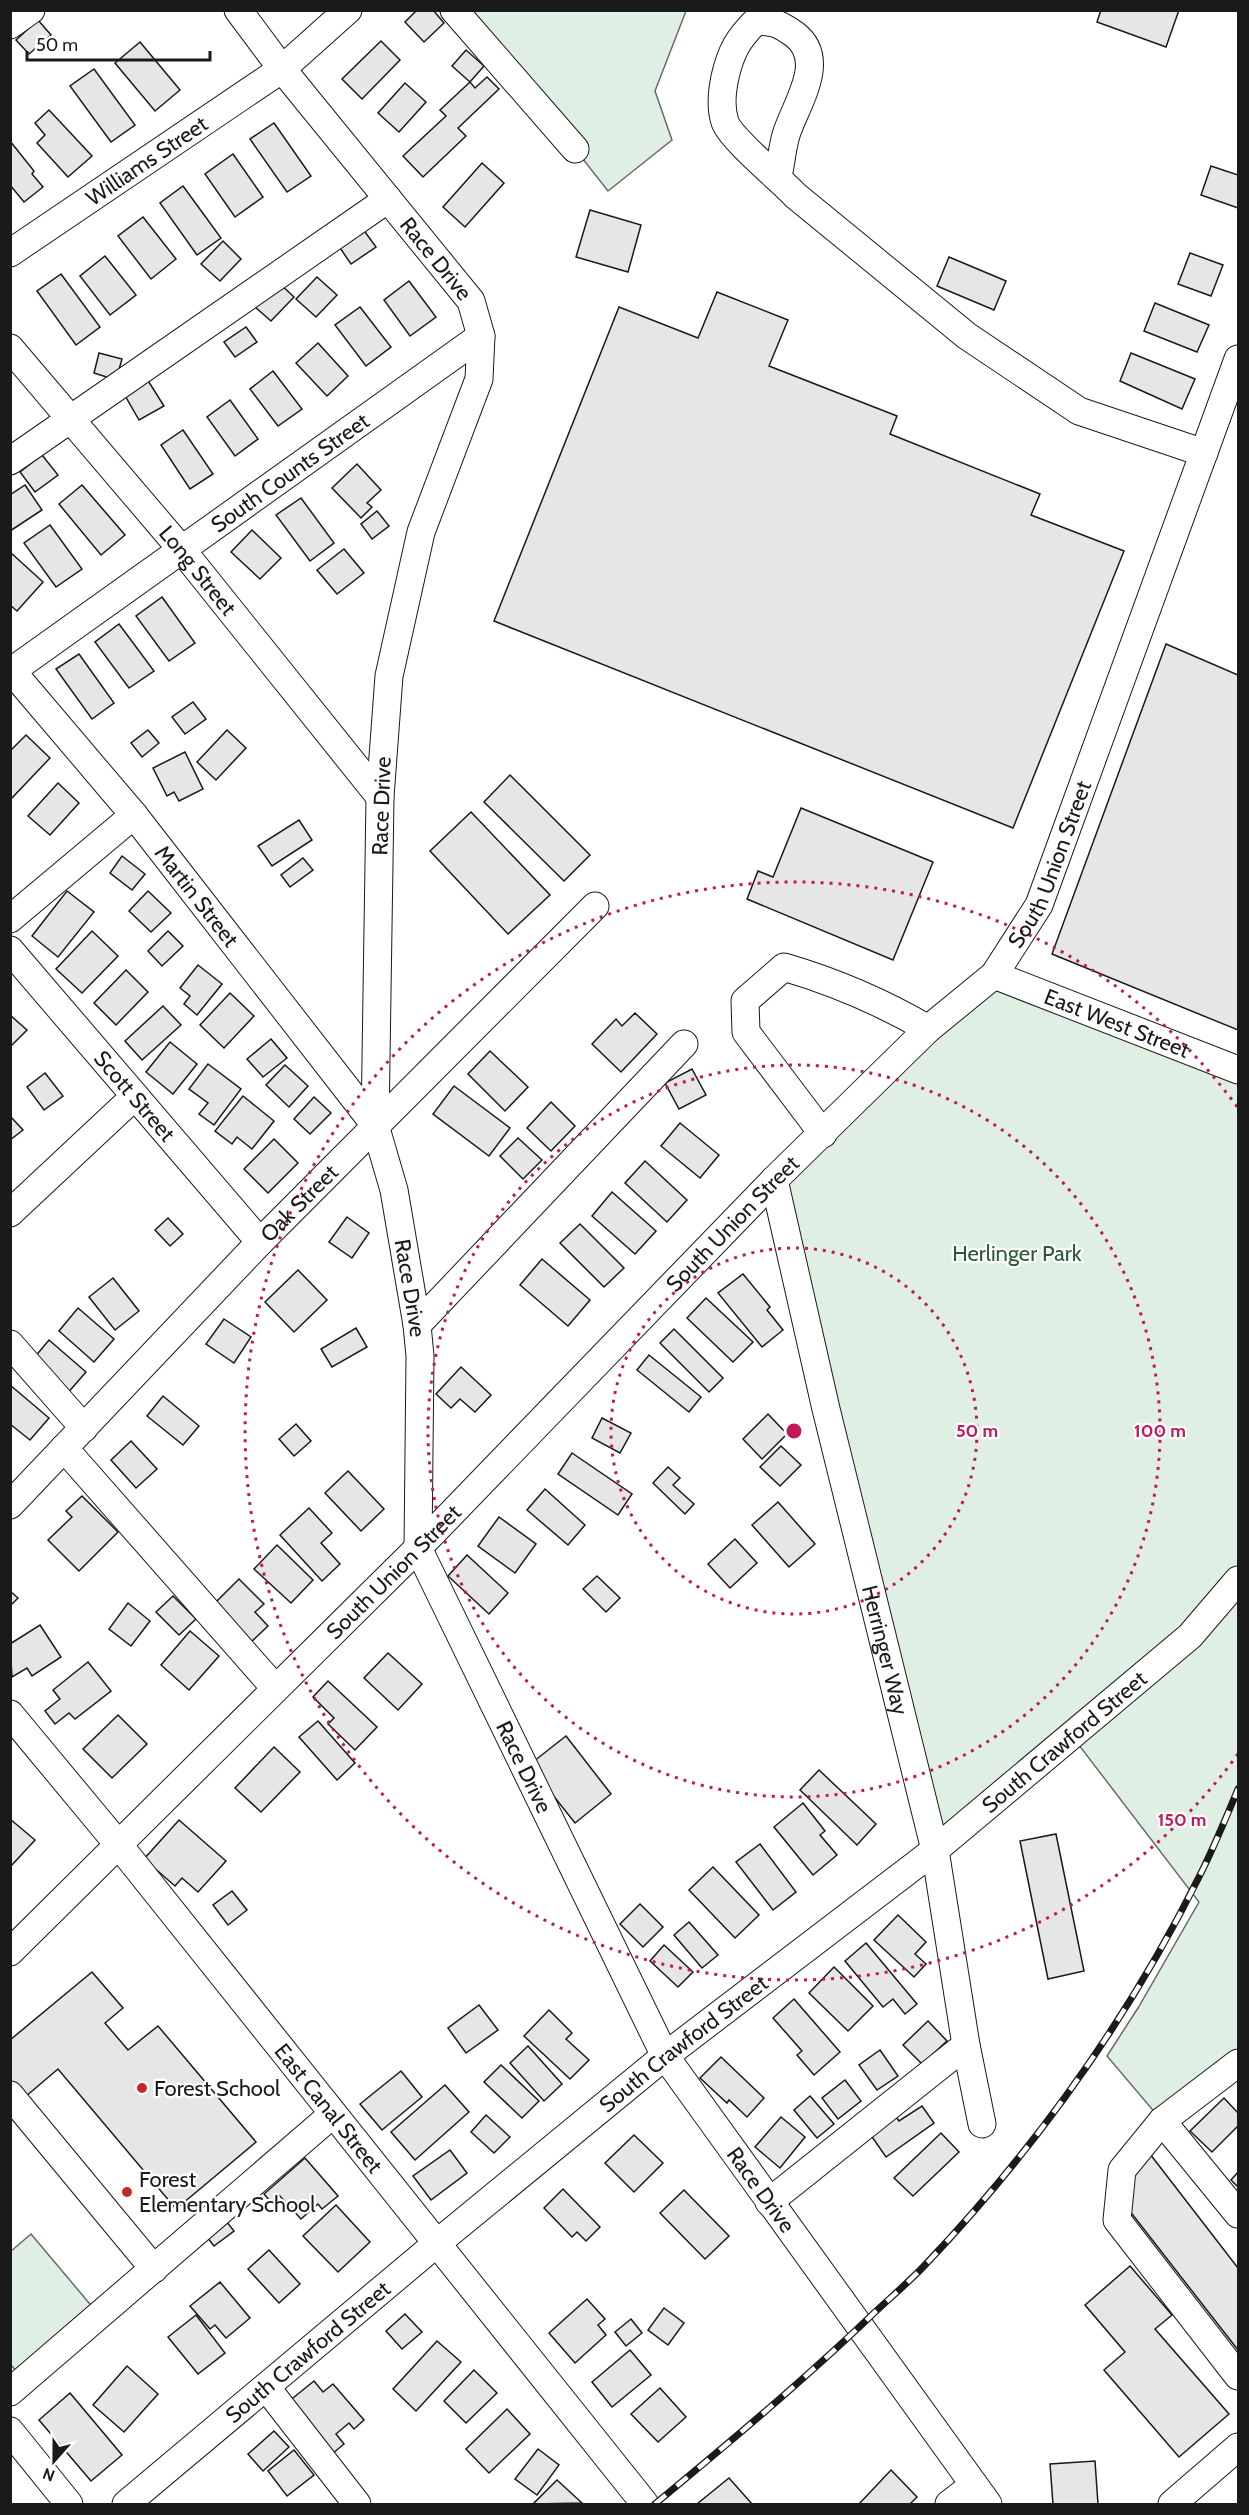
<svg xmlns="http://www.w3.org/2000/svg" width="1249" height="2515" font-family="Cabin,sans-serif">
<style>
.green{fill:#e0efe3;stroke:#6a6a6a;stroke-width:1.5}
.building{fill:#e6e6e6;stroke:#1a1a1a;stroke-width:1.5}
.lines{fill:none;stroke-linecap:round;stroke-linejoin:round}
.minor-casing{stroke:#1a1a1a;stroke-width:29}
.minor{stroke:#fff;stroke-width:27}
.rail-casing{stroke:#1a1a1a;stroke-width:7}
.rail{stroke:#fff;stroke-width:4.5;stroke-dasharray:14;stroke-linecap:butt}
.ring{fill:none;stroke:#c2185b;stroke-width:3;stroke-dasharray:3 6}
.poi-dot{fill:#c62828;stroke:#fff;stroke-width:2}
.labels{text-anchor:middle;stroke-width:4.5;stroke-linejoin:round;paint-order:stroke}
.street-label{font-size:22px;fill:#1a1a1a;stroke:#fff}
.park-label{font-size:22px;fill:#2b5a34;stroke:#fff}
.poi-label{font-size:22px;fill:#1a1a1a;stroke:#fff;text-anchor:start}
.centre{fill:#c2185b;stroke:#fff;stroke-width:3}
.ring-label{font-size:18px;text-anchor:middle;font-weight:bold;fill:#c2185b;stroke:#fff;stroke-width:4.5;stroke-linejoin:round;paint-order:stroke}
</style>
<rect width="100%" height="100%" fill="#fff"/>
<g class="green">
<polygon points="454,11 686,11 655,91 672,140 608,191 575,149"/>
<polygon points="994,975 1238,1070 1238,2063 1162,2121 1107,2056 1138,2008 1199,1902 1072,1736 935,1850 774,1180"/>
<polygon points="31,2234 100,2316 24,2380 11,2365 10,2252"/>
</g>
<g class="building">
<polygon points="417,10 433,10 444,23 424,42 405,22"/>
<polygon points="1101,10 1130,11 1179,10 1166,47 1097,22"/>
<polygon points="38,20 51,35 29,54 16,40"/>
<polygon points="381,41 400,60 362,99 342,79"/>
<polygon points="140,42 180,90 155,111 115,63"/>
<polygon points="466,50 484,66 470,82 452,66"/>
<polygon points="94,69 135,125 111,142 70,86"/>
<polygon points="487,77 499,89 458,128 466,136 423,177 403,156 446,116 440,110 470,82 475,88"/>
<polygon points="405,83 426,102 399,132 378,113"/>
<polygon points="49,110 92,156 68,177 37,143 45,135 35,123"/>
<polygon points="274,123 311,176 287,192 250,139"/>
<polygon points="10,141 34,171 32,174 43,187 24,202 10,185"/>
<polygon points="233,154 263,197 235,217 205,174"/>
<polygon points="482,163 504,183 465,227 443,207"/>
<polygon points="1211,166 1238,175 1238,208 1201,195"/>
<polygon points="183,186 221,238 197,255 160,203"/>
<polygon points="590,210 641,225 628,272 576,257"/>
<polygon points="143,217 176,259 151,279 118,236"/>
<polygon points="360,225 376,247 351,264 336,242"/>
<polygon points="223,241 241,259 220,281 201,264"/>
<polygon points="1190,253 1223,265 1211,296 1178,284"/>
<polygon points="105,256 136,295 110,315 80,276"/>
<polygon points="949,257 1006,281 994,310 937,286"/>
<polygon points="61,274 100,327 76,345 37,291"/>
<polygon points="317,277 337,295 316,317 296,299"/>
<polygon points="277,281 294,297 271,321 254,306"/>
<polygon points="409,281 436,317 410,336 384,300"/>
<polygon points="717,292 788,320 769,366 897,416 890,434 1040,494 1031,515 1124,551 1013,828 494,621 619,307 698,338"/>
<polygon points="1155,303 1209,325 1197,352 1144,331"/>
<polygon points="360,307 391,347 366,366 335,325"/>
<polygon points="246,327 257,342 235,357 224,342"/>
<polygon points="318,343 348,376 327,396 296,363"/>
<polygon points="99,353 122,359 116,380 94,373"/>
<polygon points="1131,353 1195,379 1182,409 1120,381"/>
<polygon points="273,371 302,409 278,426 250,389"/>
<polygon points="147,379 164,406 139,420 123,392"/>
<polygon points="230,400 258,439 235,456 207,417"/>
<polygon points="183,430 213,474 190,489 161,445"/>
<polygon points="42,455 58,475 35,492 20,472"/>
<polygon points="357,464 381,490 367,503 372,507 361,518 332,488"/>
<polygon points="25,485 42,510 10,531 10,495"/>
<polygon points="82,485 125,535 101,555 59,504"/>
<polygon points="301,498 334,543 310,561 276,515"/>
<polygon points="377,511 389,526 372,539 361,524"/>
<polygon points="50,525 82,569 56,587 24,543"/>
<polygon points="252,530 281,558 260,579 231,552"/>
<polygon points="344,549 364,573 337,594 317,570"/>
<polygon points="10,552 43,582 17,611 10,605"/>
<polygon points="162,597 195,643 169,661 136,616"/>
<polygon points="119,624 154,671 129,688 95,642"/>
<polygon points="1166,644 1238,675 1238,1030 1052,954"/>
<polygon points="79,654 114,703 92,719 56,669"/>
<polygon points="193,702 206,719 185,734 172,717"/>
<polygon points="148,730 159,743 142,757 131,743"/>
<polygon points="227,730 246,748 216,780 197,762"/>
<polygon points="26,735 50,758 10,800 10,751"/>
<polygon points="185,752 203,789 179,801 174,792 167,796 153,768"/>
<polygon points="510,775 590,855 564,881 484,802"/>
<polygon points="58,783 79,803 50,835 28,816"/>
<polygon points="801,808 933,862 893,960 747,899 758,871 773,877"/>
<polygon points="471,812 550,895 508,934 430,851"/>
<polygon points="299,820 312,840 272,866 258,846"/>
<polygon points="122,856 145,874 132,890 110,873"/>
<polygon points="303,858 313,870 290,887 281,875"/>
<polygon points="67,891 94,912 58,957 32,936"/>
<polygon points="148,891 171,913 151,932 129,911"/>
<polygon points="92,931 118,956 82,993 56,969"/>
<polygon points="168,931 183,946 162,966 148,951"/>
<polygon points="198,965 222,984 197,1015 184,1004 190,996 180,988"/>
<polygon points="126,970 148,992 116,1025 94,1003"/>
<polygon points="230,993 254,1016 224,1048 200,1025"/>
<polygon points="163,1006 181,1025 142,1060 125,1041"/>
<polygon points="635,1013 657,1034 621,1072 592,1044 616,1019 622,1026"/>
<polygon points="10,1015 27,1030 10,1047"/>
<polygon points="271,1039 287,1058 263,1077 247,1059"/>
<polygon points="170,1042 197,1064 173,1094 146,1072"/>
<polygon points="490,1051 528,1087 505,1111 468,1074"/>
<polygon points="208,1064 241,1089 214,1125 199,1114 208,1103 189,1089"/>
<polygon points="285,1065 308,1086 289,1107 266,1085"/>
<polygon points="692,1069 706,1095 679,1109 665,1083"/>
<polygon points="45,1073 63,1096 44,1110 27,1087"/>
<polygon points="454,1086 510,1128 489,1156 433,1114"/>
<polygon points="243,1096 274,1121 252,1149 237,1137 232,1144 215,1131"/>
<polygon points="314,1097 331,1113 310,1134 294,1119"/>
<polygon points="551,1102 575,1126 551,1151 527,1128"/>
<polygon points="10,1116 23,1130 10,1140"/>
<polygon points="680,1123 719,1155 700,1178 661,1146"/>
<polygon points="518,1138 542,1160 523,1179 500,1156"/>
<polygon points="274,1139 298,1163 268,1193 244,1169"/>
<polygon points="645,1161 687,1200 667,1222 625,1183"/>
<polygon points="612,1192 656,1231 635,1254 592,1216"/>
<polygon points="347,1217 369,1233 352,1258 329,1242"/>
<polygon points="168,1218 183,1234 170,1246 155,1230"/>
<polygon points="580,1224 624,1268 604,1287 560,1243"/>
<polygon points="542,1259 590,1300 568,1326 520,1285"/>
<polygon points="298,1270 327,1300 294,1332 265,1302"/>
<polygon points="743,1274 770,1307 767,1310 783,1330 762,1347 718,1293"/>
<polygon points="113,1278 139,1311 115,1330 89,1297"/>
<polygon points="706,1298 753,1342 733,1362 687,1318"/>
<polygon points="78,1308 114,1339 94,1362 59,1331"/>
<polygon points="224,1319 251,1337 234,1363 206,1344"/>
<polygon points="356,1328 367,1347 332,1367 321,1349"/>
<polygon points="674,1329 723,1378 709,1392 660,1343"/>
<polygon points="49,1340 86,1372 66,1395 29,1364"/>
<polygon points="649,1355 701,1397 689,1412 637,1370"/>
<polygon points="461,1367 491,1395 475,1412 460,1399 451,1408 436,1394"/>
<polygon points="10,1385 49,1418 30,1440 10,1424"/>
<polygon points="163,1396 199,1426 183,1445 147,1416"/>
<polygon points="768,1414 787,1434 762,1459 743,1439"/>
<polygon points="602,1418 631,1433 620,1453 592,1438"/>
<polygon points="296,1424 311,1441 294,1456 279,1439"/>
<polygon points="131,1441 157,1469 136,1488 111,1460"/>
<polygon points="781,1446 801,1465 780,1486 760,1467"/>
<polygon points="572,1453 632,1494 618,1515 558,1474"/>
<polygon points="668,1467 680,1478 673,1485 694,1504 685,1514 653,1483"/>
<polygon points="348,1471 384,1509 361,1531 325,1493"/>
<polygon points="545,1489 585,1525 568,1545 527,1510"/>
<polygon points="82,1496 118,1532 79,1571 48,1540 72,1517 66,1511"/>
<polygon points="778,1502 815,1544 789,1567 752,1525"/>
<polygon points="309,1508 332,1533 321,1543 340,1564 322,1581 280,1535"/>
<polygon points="499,1517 536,1544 515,1573 478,1546"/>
<polygon points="735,1539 757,1563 730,1588 708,1564"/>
<polygon points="277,1545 313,1580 291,1603 254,1569"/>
<polygon points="467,1555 508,1593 489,1614 448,1576"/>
<polygon points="597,1576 620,1598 606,1612 583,1589"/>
<polygon points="239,1579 264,1604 255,1612 268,1626 249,1644 212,1606"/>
<polygon points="10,1591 18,1598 10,1606"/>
<polygon points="173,1596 196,1619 179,1635 156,1612"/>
<polygon points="128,1603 150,1621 131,1646 109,1629"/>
<polygon points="40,1625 61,1657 32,1676 27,1668 12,1677 10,1644"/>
<polygon points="190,1631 219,1656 189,1690 161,1665"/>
<polygon points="388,1653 422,1684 398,1710 364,1678"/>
<polygon points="88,1662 111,1691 75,1719 69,1713 55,1724 45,1711 60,1699 53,1690"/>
<polygon points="328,1681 377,1727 355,1750 328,1724 334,1718 313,1697"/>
<polygon points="118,1715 147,1744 112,1778 83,1749"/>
<polygon points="318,1721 355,1763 337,1780 299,1737"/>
<polygon points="566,1736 611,1794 575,1823 529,1765"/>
<polygon points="274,1747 300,1772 261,1812 235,1788"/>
<polygon points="819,1770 876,1824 857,1845 800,1790"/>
<polygon points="803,1803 825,1831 820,1835 837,1855 813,1875 774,1827"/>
<polygon points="10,1819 35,1840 10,1867"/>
<polygon points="179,1820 226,1861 198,1892 182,1878 175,1886 144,1859"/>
<polygon points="1056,1834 1084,1971 1048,1979 1020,1841"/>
<polygon points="760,1844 796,1892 773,1910 736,1862"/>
<polygon points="713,1867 759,1915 735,1938 689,1890"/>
<polygon points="232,1891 247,1910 228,1925 213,1905"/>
<polygon points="640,1904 663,1927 643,1947 620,1924"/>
<polygon points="898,1915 926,1942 915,1954 926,1964 914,1977 874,1940"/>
<polygon points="689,1922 718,1955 702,1968 674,1935"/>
<polygon points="866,1943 917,2004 905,2014 893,1999 883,2007 845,1961"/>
<polygon points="664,1945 693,1972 678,1987 650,1961"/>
<polygon points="834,1967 873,2006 848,2031 809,1993"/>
<polygon points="92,1972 123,2008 105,2023 128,2050 158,2026 256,2142 176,2209 58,2069 25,2097 10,2080 10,2040"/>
<polygon points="794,1999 840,2052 814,2075 797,2055 802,2051 773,2018"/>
<polygon points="479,2005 498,2030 466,2053 448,2028"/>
<polygon points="549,2010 572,2033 566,2039 589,2060 570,2079 524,2036"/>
<polygon points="928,2021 947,2041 922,2064 903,2045"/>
<polygon points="528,2046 562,2084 544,2101 510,2063"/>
<polygon points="880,2050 898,2076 877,2090 859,2065"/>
<polygon points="721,2057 764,2098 747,2117 729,2100 727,2103 700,2078"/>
<polygon points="501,2065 539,2101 522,2118 484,2082"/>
<polygon points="401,2071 422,2097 382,2130 360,2104"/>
<polygon points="845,2080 861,2101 838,2119 822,2098"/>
<polygon points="445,2085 469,2112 415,2160 391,2132"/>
<polygon points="810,2096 834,2124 817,2138 794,2110"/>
<polygon points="1224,2098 1238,2113 1238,2126 1212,2152 1190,2131"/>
<polygon points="922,2106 934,2123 886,2157 868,2131 894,2114 899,2121"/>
<polygon points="486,2115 510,2137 494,2153 471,2132"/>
<polygon points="781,2117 805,2137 780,2168 755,2147"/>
<polygon points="941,2133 959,2152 913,2196 894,2178"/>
<polygon points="634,2135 663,2163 634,2192 605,2163"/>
<polygon points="450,2150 467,2173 431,2200 413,2176"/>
<polygon points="1150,2154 1238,2268 1238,2350 1129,2210 1132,2172"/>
<polygon points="305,2158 338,2196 322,2209 318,2204 301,2219 279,2195 271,2202 264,2194"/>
<polygon points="1238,2172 1238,2187 1231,2180"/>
<polygon points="563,2189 600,2227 586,2241 577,2232 572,2237 544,2208"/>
<polygon points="684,2190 729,2236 705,2259 660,2213"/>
<polygon points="336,2205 370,2242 338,2272 303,2236"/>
<polygon points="222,2216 234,2231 214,2246 203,2232"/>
<polygon points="269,2250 300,2284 279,2303 248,2269"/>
<polygon points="1130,2266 1172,2315 1155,2329 1229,2414 1179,2457 1104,2370 1125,2352 1085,2305"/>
<polygon points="220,2282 250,2318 226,2338 215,2325 210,2329 190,2306"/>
<polygon points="587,2299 605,2319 598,2325 606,2335 575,2363 549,2333"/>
<polygon points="664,2308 684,2323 668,2345 648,2330"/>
<polygon points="405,2314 422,2332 402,2349 386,2331"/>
<polygon points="196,2315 225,2353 198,2374 168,2337"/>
<polygon points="631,2319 642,2333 626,2346 615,2332"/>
<polygon points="437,2341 461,2362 416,2411 393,2389"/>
<polygon points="630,2350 651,2375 612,2407 592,2382"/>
<polygon points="127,2366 158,2394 124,2432 93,2405"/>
<polygon points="474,2370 497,2393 466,2423 444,2401"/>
<polygon points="314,2381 323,2392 333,2384 364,2420 354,2429 349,2423 336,2434 344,2444 332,2454 288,2402"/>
<polygon points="660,2388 686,2417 658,2442 631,2414"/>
<polygon points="70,2393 122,2455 91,2481 39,2420"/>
<polygon points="507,2409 530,2434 489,2473 466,2449"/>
<polygon points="274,2431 289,2447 263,2471 248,2454"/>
<polygon points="538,2449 559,2465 537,2495 515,2479"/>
<polygon points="294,2450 314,2475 287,2496 268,2471"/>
<polygon points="1095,2461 1098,2504 1053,2504 1050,2464"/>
<polygon points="891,2470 917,2497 910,2504 859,2504"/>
<polygon points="729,2478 752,2504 697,2504"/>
<polygon points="557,2480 582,2503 533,2504"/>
</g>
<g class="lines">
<defs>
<g id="minor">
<path id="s1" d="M238,10L282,69L471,301L481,336L479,379L421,532L389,676L380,797L375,1125L394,1190L417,1325L420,1356L418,1548L665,2056L988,2504"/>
<polyline points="454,10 575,149"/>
<polyline points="10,25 31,10"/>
<path d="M778,177C781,163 782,149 786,135C795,105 829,60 794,34C778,23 775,22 756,21C738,39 731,51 725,77C722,91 720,107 725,122C731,139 781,180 796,196L967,336L1079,411L1204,453"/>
<path id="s2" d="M10,253L282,69L348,10"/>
<path id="s3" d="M10,348L182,550L380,797"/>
<polyline points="10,461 388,199"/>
<path id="s4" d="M10,669L134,815L375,1125"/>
<path id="s5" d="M13,670L481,336"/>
<polyline points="10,919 134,815"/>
<path id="s6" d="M10,950L260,1242"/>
<path id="s7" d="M994,975L1238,1070"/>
<path d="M823,1134L746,1032L745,1001L784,967C835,982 882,1002 928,1029"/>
<path id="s8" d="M774,1180L826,1409L935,1850L966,2045L982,2124"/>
<polyline points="10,1213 135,1096"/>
<polyline points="417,1325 684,1044"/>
<polyline points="10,1344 84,1428"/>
<polyline points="64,1448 275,1688"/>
<path id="s9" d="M10,1505L260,1242L595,906"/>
<path id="s10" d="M10,1714L118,1844L645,2504"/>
<path id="s11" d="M10,1952L418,1548L774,1180L928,1029L994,975L1039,905L1238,359"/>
<polyline points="1238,2063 1162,2121 1122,2170 1117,2220 1238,2376"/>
<polyline points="10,2095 154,2269"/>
<polyline points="1162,2121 1238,2214"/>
<polyline points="769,2202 966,2045"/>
<polyline points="266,2387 357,2504"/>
<polyline points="10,2392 333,2114"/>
<polyline points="10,2431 69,2504"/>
<path id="s12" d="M126,2504L436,2244L665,2056L935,1850L1190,1636L1238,1580"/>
<polyline points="949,2504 974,2485"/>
<polyline points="1172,2504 1238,2447"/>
</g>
</defs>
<use href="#minor" class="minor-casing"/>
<use href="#minor" class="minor"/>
<defs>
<path id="rail" d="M655,2504C730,2442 804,2380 874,2313C891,2297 909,2282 925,2265C1035,2149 1129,2018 1200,1875C1214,1847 1226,1818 1238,1789"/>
</defs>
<use href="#rail" class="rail-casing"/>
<use href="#rail" class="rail"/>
</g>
<g class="ring">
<circle cx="794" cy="1431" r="183"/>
<circle cx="794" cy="1431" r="366"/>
<path d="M1238 1754A549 549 0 1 1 1238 1108"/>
</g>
<g class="poi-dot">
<circle cx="142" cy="2088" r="6"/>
<circle cx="127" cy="2192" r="6"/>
</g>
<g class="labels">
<g class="street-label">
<text dy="8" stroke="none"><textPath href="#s2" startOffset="165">Williams Street</textPath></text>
<text dy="8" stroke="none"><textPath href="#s1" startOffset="318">Race Drive</textPath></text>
<text dy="8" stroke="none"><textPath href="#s5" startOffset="340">South Counts Street</textPath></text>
<text dy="8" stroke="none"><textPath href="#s3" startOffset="291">Long Street</textPath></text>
<text transform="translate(381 806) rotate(-88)" y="8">Race Drive</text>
<text dy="8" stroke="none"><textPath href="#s11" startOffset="1512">South Union Street</textPath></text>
<text dy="8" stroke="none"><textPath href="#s4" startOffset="294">Martin Street</textPath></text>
<text dy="8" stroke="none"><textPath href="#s7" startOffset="132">East West Street</textPath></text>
<text dy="8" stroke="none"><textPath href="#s6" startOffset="192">Scott Street</textPath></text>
<text dy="8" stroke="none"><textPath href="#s9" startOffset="418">Oak Street</textPath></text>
<text dy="8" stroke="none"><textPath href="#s11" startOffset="1026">South Union Street</textPath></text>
<text dy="8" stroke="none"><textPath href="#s1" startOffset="1380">Race Drive</textPath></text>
<text dy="8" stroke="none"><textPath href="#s11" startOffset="540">South Union Street</textPath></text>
<text dy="8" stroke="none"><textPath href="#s8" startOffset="483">Herringer Way</textPath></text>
<text dy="8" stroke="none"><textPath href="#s12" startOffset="1209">South Crawford Street</textPath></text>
<text dy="8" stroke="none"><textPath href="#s1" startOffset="1884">Race Drive</textPath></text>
<text dy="8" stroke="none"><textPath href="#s12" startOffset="723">South Crawford Street</textPath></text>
<text dy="8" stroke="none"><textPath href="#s10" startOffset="507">East Canal Street</textPath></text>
<text dy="8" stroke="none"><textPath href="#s1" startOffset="2370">Race Drive</textPath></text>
<text dy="8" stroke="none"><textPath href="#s12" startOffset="237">South Crawford Street</textPath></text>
</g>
<g class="park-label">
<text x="1017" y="1261">Herlinger Park</text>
</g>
<g class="poi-label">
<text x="154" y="2096">Forest School</text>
<text x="139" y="2187">Forest<tspan x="139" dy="25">Elementary School</tspan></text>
</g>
</g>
<circle cx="794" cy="1431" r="9" class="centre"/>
<g class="ring-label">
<text x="977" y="1437">50 m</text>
<text x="1160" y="1437">100 m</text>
<text x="1182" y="1826">150 m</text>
</g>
<rect width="1249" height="2515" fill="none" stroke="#1a1a1a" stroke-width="24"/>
<g transform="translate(54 2461) rotate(201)" stroke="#ffffff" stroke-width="4.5" paint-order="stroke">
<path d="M0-4.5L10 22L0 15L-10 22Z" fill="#1a1a1a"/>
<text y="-9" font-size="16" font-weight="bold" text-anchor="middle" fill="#1a1a1a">N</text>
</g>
<path d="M27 51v9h183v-9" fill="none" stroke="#1a1a1a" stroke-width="3"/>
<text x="36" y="51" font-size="18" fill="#1a1a1a" stroke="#ffffff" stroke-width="4.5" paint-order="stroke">50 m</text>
</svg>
